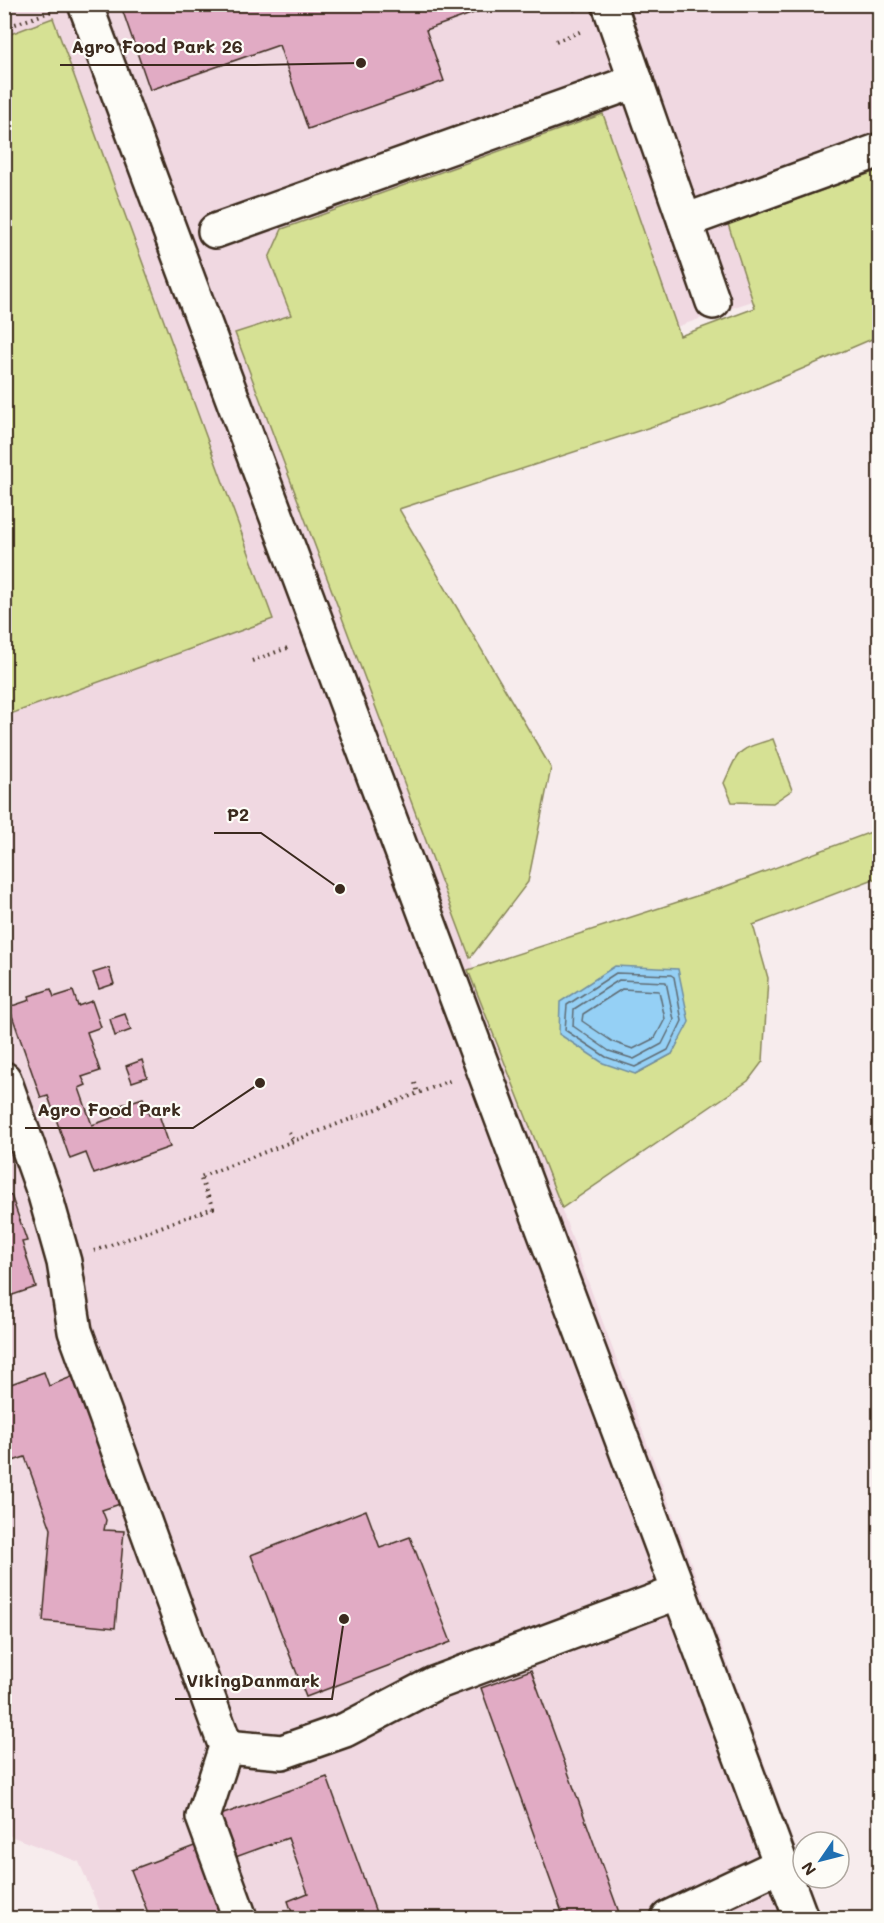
<svg xmlns="http://www.w3.org/2000/svg" width="884" height="1923" font-family="Mali,sans-serif">
<style>
.built{fill:#f0d8e1}
.green{fill:#d6e194;stroke:#888659;stroke-width:1.5;fill-rule:evenodd}
.water{fill:#95d0f5;stroke:#718e9f;stroke-width:1.5}
.lines{fill:none;stroke-linecap:round;stroke-linejoin:round}
.shore{stroke:#5f6c74;stroke-width:1.5}
.building{fill:#e1abc4;stroke:#3b2a1e;stroke-width:1.5}
.minor-casing{stroke:#3b2a1e;stroke-width:38}
.path{stroke:#3b2a1e;stroke-width:4;stroke-dasharray:1.5 4.5;stroke-linecap:butt}
.minor{stroke:#fdfcf7;stroke-width:33}
.leader{fill:none;stroke:#3b2a1e;stroke-width:2}
.callout-dot{fill:#3b2a1e;stroke:#fdfcf7;stroke-width:2}
.callout-label{font-size:18px;text-anchor:middle;font-weight:bold;fill:#3b2a1e;stroke:#fdfcf7;stroke-width:4.5;stroke-linejoin:round;paint-order:stroke}
</style>
<rect width="100%" height="100%" fill="#f7eced"/>
<filter id="ink" filterUnits="userSpaceOnUse"><feTurbulence type="fractalNoise" baseFrequency=".0167" numOctaves="2"/><feDisplacementMap in="SourceGraphic" scale="12" xChannelSelector="R" yChannelSelector="G"/><feConvolveMatrix kernelMatrix="1 2 1 2 8 2 1 2 1" color-interpolation-filters="sRGB"/></filter>
<g filter="url(#ink)">
<polygon class="built" points="4,5 879,5 879,258 287,459 803,1869 803,1878 806,1878 821,1918 103,1918 79,1862 5,1834"/>
<g class="green">
<polygon points="53,18 273,619 5,716 5,36"/>
<polygon points="603,114 680,336 755,308 728,224 879,170 879,336 718,405 399,509 551,768 528,882 470,958 235,333 291,315 269,258 282,229"/>
<path d="M773,739L792,790L773,803L732,802L724,783C740,748 737,750 773,739Z"/>
<path d="M879,829V877L753,925L768,978L763,1061L748,1081L562,1208L468,970L721,888ZM688,1021L672,1054L635,1074Z"/>
</g>
<polygon class="water" points="615,966 678,969 689,1022 672,1054 635,1074 603,1063 559,1034 560,1002"/>
<g class="lines">
<g class="shore">
<polygon points="616,973 671,975 674,977 682,1021 668,1050 635,1067 606,1057 565,1030 567,1005"/>
<polygon points="619,980 666,982 674,1020 662,1044 634,1059 609,1051 573,1026 574,1009"/>
<polygon points="622,989 659,991 665,1019 655,1038 633,1049 613,1042 582,1021 583,1014"/>
</g>
</g>
<g class="building">
<polygon points="133,4 499,4 426,30 444,81 308,129 279,45 150,90 122,9"/>
<polygon points="109,968 114,984 99,989 93,973"/>
<polygon points="51,989 54,997 73,991 78,1006 92,1001 101,1027 87,1032 100,1071 82,1077 86,1085 79,1088 92,1125 121,1115 118,1106 143,1098 149,1115 158,1112 170,1147 94,1174 86,1153 70,1159 48,1096 41,1098 9,1007 30,1000 29,996"/>
<polygon points="125,1014 131,1030 115,1036 110,1019"/>
<polygon points="142,1060 147,1077 132,1082 126,1066"/>
<polygon points="5,1190 7,1197 11,1195 27,1241 22,1242 36,1287 4,1298"/>
<polygon points="44,1372 49,1386 74,1376 120,1504 102,1510 106,1520 104,1530 124,1531 115,1628 43,1621 51,1529 25,1457 4,1464 4,1379 8,1385"/>
<polygon points="366,1510 380,1548 410,1537 451,1642 306,1697 251,1555"/>
<polygon points="531,1670 621,1918 564,1918 481,1688"/>
<polygon points="327,1777 378,1918 294,1918 288,1901 308,1893 288,1838 230,1859 215,1817"/>
<polygon points="197,1845 225,1918 150,1918 131,1870"/>
</g>
<g class="lines">
<defs>
<g id="minor">
<polyline points="85,4 801,1918"/>
<polyline points="609,4 713,302"/>
<polyline points="685,221 880,150"/>
<polyline points="215,231 636,81"/>
<polyline points="4,1079 45,1195 64,1262 75,1331 226,1747 203,1817 240,1918"/>
<polyline points="226,1747 282,1752 345,1730 433,1684 679,1592"/>
<polyline points="668,1918 780,1865"/>
</g>
</defs>
<use href="#minor" class="minor-casing"/>
<g class="path">
<polyline points="573,4 576,13"/>
<polyline points="4,28 55,10"/>
<polyline points="556,41 582,31"/>
<polyline points="252,661 290,647"/>
<polyline points="415,1083 418,1093"/>
<polyline points="289,1132 293,1141"/>
<polyline points="94,1251 213,1208 200,1177 452,1080"/>
</g>
<use href="#minor" class="minor"/>
</g>
</g>
<path class="leader" d="M361 63L255 65H60M340 889L261 833H214M260 1083L193 1128H25M344 1619L332 1699H175"/>
<g class="callout-dot">
<circle cx="361" cy="63" r="6"/>
<circle cx="340" cy="889" r="6"/>
<circle cx="260" cy="1083" r="6"/>
<circle cx="344" cy="1619" r="6"/>
</g>
<g class="callout-label">
<text x="157" y="53">Agro Food Park 26</text>
<text x="238" y="821">P2</text>
<text x="109" y="1116">Agro Food Park</text>
<text x="253" y="1687">VikingDanmark</text>
</g>
<rect width="884" height="1923" fill="none" stroke="#fdfcf7" stroke-width="24"/>
<rect x="12" y="12" width="860" height="1899" fill="none" stroke="#3b2a1e" stroke-width="2" filter="url(#ink)"/>
<g transform="translate(821 1860) rotate(235)"><circle r="28" fill="#fdfcf7" stroke="#afa8a0" stroke-width="1.5"/>
<path d="M0-4.5L10 22L0 15L-10 22Z" fill="#1f6fb2"/>
<text y="-9" font-size="16" font-weight="bold" text-anchor="middle" fill="#3b2a1e">N</text>
</g>
</svg>
